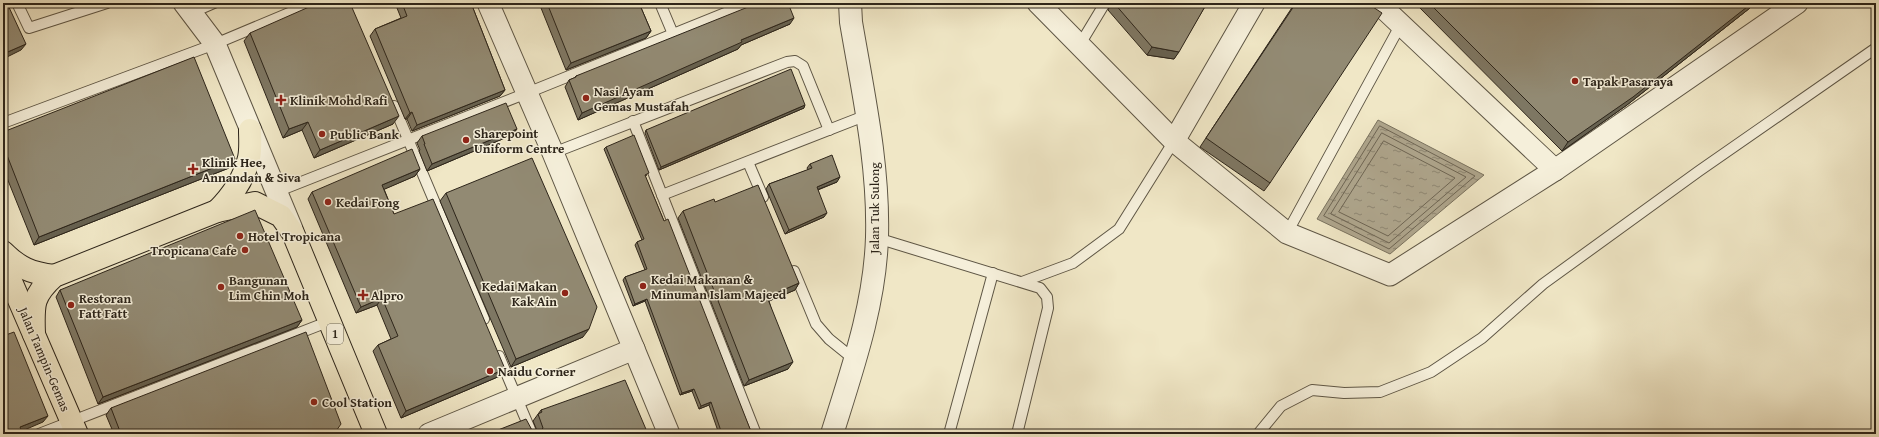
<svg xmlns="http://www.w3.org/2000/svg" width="1879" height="437" font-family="'Gentium Book Plus',serif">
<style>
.water{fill:url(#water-ripples);stroke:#7a725e}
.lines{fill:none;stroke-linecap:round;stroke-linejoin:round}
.shore{stroke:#6e6553;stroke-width:1}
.service-casing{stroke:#5e5645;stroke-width:12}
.minor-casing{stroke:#5e5645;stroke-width:23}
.tertiary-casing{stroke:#5e5645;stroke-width:24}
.trunk-casing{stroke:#2d251a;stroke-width:24}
.service{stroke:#f5efda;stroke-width:10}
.minor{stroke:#f5efda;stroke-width:21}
.tertiary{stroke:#f5efda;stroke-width:22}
.trunk{stroke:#f0e7c6;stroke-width:22}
.wall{fill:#7e7763;stroke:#2d251a}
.shaded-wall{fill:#666150;stroke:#2d251a}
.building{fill:#928a73;stroke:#2d251a}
.poi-dot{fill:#8f2418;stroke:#f5efda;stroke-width:1.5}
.labels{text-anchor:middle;stroke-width:3;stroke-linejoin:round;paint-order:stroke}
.shield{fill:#f5efda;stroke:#696254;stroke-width:1}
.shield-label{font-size:12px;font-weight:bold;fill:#2d251a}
.poi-label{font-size:13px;font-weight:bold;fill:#2d251a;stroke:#f5efda;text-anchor:start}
.street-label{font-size:13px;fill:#2d251a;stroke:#f5efda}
</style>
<defs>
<pattern id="water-ripples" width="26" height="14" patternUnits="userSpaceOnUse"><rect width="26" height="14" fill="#aea58c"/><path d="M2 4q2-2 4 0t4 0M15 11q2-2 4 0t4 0" fill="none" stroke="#8e8672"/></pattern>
</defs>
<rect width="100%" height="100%" fill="#f0e7c6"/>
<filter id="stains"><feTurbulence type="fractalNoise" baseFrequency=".005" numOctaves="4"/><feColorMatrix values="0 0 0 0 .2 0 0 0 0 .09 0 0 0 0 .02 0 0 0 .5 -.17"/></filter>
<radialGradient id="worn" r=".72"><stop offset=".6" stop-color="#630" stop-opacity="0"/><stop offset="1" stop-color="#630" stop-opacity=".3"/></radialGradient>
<polygon class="water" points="1378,120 1484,175 1390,254 1317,219"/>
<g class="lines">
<g class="shore">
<polygon points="1380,126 1475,176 1389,249 1324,216"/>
<polygon points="1382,133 1466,177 1389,243 1331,214"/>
<polygon points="1384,141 1455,178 1388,236 1339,212"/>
</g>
<defs>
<g id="service">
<polyline points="17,3 29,28 107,3"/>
<polyline points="660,3 673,34"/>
<polyline points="191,13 214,3"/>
<polyline points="1079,46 1105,3"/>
<polyline points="394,106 484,319"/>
<polyline points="633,121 756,434"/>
<polyline points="3,123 215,44 313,3"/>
<polyline points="553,153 787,62 795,61 803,66 829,130"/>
<polyline points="748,162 763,197"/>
<polyline points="276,192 527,93 750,3"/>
<polyline points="662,195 867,115"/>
<polyline points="1287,233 1401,24"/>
<polyline points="877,238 1040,288 1047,297 1048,308 1017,434"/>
<polyline points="794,271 816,324 829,339 855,360"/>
<polyline points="1022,282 1073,263 1119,229 1174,141"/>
<polyline points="499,356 532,434"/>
<polyline points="39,434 330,321"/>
<polyline points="949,434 993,273"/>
<polyline points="1258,434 1281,406 1312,390 1344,393 1380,392 1431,372 1482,338 1543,284 1699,171 1876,48"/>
</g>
<g id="minor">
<polyline points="184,3 215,44 292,229"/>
<polyline points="488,3 553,153 669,434"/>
<polyline points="1038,3 1174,141 1287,233 1390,275 1555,170 1797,3"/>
<polyline points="1378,3 1555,170"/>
<polyline points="1174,141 1254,3"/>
<polyline points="429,434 634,349"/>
</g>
<path id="tertiary" d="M832,434C852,370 875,305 877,237C879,164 863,93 851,22L850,3"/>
<g id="trunk">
<path d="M217,211C232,196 244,179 249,158C251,149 250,138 250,130"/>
<path d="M3,252C19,268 31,273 54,276"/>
<polyline points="3,263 77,434"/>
<path d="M34,334C33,305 32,296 54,276L217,211L255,203L281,216L293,233L376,434"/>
</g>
</defs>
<use href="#service" class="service-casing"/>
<use href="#minor" class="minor-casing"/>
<use href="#tertiary" class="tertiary-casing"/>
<use href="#trunk" class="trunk-casing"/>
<use href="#service" class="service"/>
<use href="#minor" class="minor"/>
<use href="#tertiary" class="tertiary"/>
<use href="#trunk" class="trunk"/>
</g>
<g class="wall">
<polygon points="395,3 471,3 505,90 500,96 412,131 407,119 405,119 370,36 375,29 401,18"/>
<polygon points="539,3 639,3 651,31 646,38 566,70"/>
<polygon points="1111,3 1207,3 1174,59 1147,55 1108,10"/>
<polygon points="1295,3 1270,183 1264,191 1200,147"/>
<polygon points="1415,3 1754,3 1750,8 1627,105 1562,151"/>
<polygon points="790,24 741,45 738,49 578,120 565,87 569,80 574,78 576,76"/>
<polygon points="250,33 393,124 314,158 302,130 283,138 244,41"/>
<polygon points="804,108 659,170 645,133 646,130"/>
<polygon points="517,129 512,135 427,171 419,151 420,150 417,143 422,136"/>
<polygon points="3,132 229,168 34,245 3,168"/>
<polygon points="606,147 647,175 645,176 664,221 752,434 719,434 709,405 699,409 692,391 680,395 645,301 633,306 623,280 625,277 645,270 635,245 637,242 642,240 604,149"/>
<polygon points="810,164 837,182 818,190 824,217 785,234 766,189 769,184 808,170 807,168"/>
<polygon points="420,169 415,176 384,189 394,214 505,369 500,376 401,418 373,351 378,345 391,339 377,305 356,313 308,199 312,192"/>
<polygon points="446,193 583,337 511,367 440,201"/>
<polygon points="715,202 799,283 795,290 769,301 788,369 744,386 678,218 683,211"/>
<polygon points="60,290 302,320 297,327 98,404 56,297"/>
<polygon points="111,408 334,434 114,434 106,415"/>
<polygon points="541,410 648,434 488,434 533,432 538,433 533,421"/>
</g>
<g class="shaded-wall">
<polygon points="1752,3 1754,3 1750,8 1627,105 1562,151 1568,142"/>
<polygon points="794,18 790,24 741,45 738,49 578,120 582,113 741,40"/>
<polygon points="651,31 646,38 566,70 571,63"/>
<polygon points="26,44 21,50 3,59 3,54"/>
<polygon points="1152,47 1179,52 1174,59 1147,55"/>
<polygon points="505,90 500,96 412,131 417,125"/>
<polygon points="805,105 804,108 659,170 661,167"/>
<polygon points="412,112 407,119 405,119 410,113"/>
<polygon points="399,116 393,124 314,158 320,150"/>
<polygon points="308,122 302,130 283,138 289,129"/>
<polygon points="517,129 512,135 427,171 432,164"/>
<polygon points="235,159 229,168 34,245 39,237"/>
<polygon points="420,169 415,176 378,192 382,185"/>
<polygon points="840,177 837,182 814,191 817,187"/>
<polygon points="827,213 824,217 785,234 789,230"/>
<polygon points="799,283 795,290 762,304 767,297"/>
<polygon points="382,298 377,305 356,313 361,307"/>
<polygon points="647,299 645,301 633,306 635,304"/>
<polygon points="302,320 297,327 98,404 103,397"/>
<polygon points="589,329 583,337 511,367 516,359"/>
<polygon points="793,362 788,369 744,386 749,380"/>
<polygon points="505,369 500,376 401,418 406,411"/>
<polygon points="694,389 692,391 680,395 682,393"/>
<polygon points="711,402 709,405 699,409 701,406"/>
<polygon points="48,416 43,422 15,434 20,427"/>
</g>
<g class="building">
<polygon points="3,3 7,3 26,44 3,54"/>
<polygon points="318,3 350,3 399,116 320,150 308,122 289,129 250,33"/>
<polygon points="402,3 471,3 505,90 417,125 412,112 410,113 375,29 407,16"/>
<polygon points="547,3 639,3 651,31 571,63"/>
<polygon points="758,3 788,3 794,18 741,40 742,42 582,113 569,80 576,77 576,76"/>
<polygon points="1114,3 1207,3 1179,52 1152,47"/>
<polygon points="1296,3 1367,3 1382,13 1270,183 1206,138"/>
<polygon points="1429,3 1752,3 1633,97 1568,142"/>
<polygon points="194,57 235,159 39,237 3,145 3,132"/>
<polygon points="791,69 805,105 661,167 646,130"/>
<polygon points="506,103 517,129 432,164 424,144 425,144 422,136"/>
<polygon points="634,135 649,173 645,175 664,221 668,219 752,434 722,434 711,402 701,406 694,389 682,393 647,299 635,304 625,277 647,269 637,242 644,239 606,147"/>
<polygon points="412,149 420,169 382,185 394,214 433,199 505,369 406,411 378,345 398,336 382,298 361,307 312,192"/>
<polygon points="832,155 840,177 817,187 827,213 789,230 769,184 812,168 810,164"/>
<polygon points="532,158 597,307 589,329 516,359 446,193"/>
<polygon points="758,185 799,283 767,297 793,362 749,380 683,211 714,199 715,202"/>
<polygon points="255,210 302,320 103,397 60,290"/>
<polygon points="14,332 48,416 20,427 23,434 3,434 3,336"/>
<polygon points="306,332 341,424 334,434 121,434 111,408"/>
<polygon points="625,380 648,434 488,434 526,419 533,432 539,433 543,428 538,414 542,412 541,410"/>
</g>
<g class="poi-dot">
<circle cx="1575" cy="81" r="4"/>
<circle cx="586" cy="98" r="4"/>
<path d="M279 94h4v4h4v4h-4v4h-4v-4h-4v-4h4z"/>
<circle cx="322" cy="134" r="4"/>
<circle cx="466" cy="140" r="4"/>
<path d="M191 163h4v4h4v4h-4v4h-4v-4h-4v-4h4z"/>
<circle cx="328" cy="202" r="4"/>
<circle cx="240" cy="236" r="4"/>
<circle cx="245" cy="250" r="4"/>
<circle cx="643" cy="286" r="4"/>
<circle cx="221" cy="287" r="4"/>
<circle cx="565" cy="293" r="4"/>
<path d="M361 289h4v4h4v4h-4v4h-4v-4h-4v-4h4z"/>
<circle cx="71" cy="305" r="4"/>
<circle cx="490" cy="371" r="4"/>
<circle cx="314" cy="402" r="4"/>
</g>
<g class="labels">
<rect class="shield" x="327" y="324" width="16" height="20" rx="3"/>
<g class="shield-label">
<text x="335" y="338">1</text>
</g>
<g class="poi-label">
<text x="1583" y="86">Tapak Pasaraya</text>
<text x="594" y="96">Nasi Ayam<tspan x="594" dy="15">Gemas Mustafah</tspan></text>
<text x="290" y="105">Klinik Mohd Rafi</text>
<text x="474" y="138">Sharepoint<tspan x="474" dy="15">Uniform Centre</tspan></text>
<text x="330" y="139">Public Bank</text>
<text x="202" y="167">Klinik Hee,<tspan x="202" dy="15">Annandan &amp; Siva</tspan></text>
<text x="336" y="207">Kedai Fong</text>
<text x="248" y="241">Hotel Tropicana</text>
<text x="237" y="255" text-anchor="end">Tropicana Cafe</text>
<text x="651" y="284">Kedai Makanan &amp;<tspan x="651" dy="15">Minuman Islam Majeed</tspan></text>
<text x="229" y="285">Bangunan<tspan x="229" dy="15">Lim Chin Moh</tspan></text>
<text x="557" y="291" text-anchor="end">Kedai Makan<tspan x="557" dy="15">Kak Ain</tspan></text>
<text x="371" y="300">Alpro</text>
<text x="79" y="303">Restoran<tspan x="79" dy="15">Fatt Fatt</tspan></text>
<text x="498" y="376">Naidu Corner</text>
<text x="322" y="407">Cool Station</text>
</g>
<g class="street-label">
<text transform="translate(874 208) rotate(-90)" y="5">Jalan Tuk Sulong</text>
<text transform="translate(45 359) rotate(67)" y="5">Jalan Tampin-Gemas</text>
</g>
</g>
<rect width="1879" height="437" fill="none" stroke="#f0e7c6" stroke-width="16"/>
<rect x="4" y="4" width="1871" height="429" fill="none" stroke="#2d251a" stroke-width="2"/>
<rect x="8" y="8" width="1863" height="421" fill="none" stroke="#2d251a"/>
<rect width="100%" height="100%" filter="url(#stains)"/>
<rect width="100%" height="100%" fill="url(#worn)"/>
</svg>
